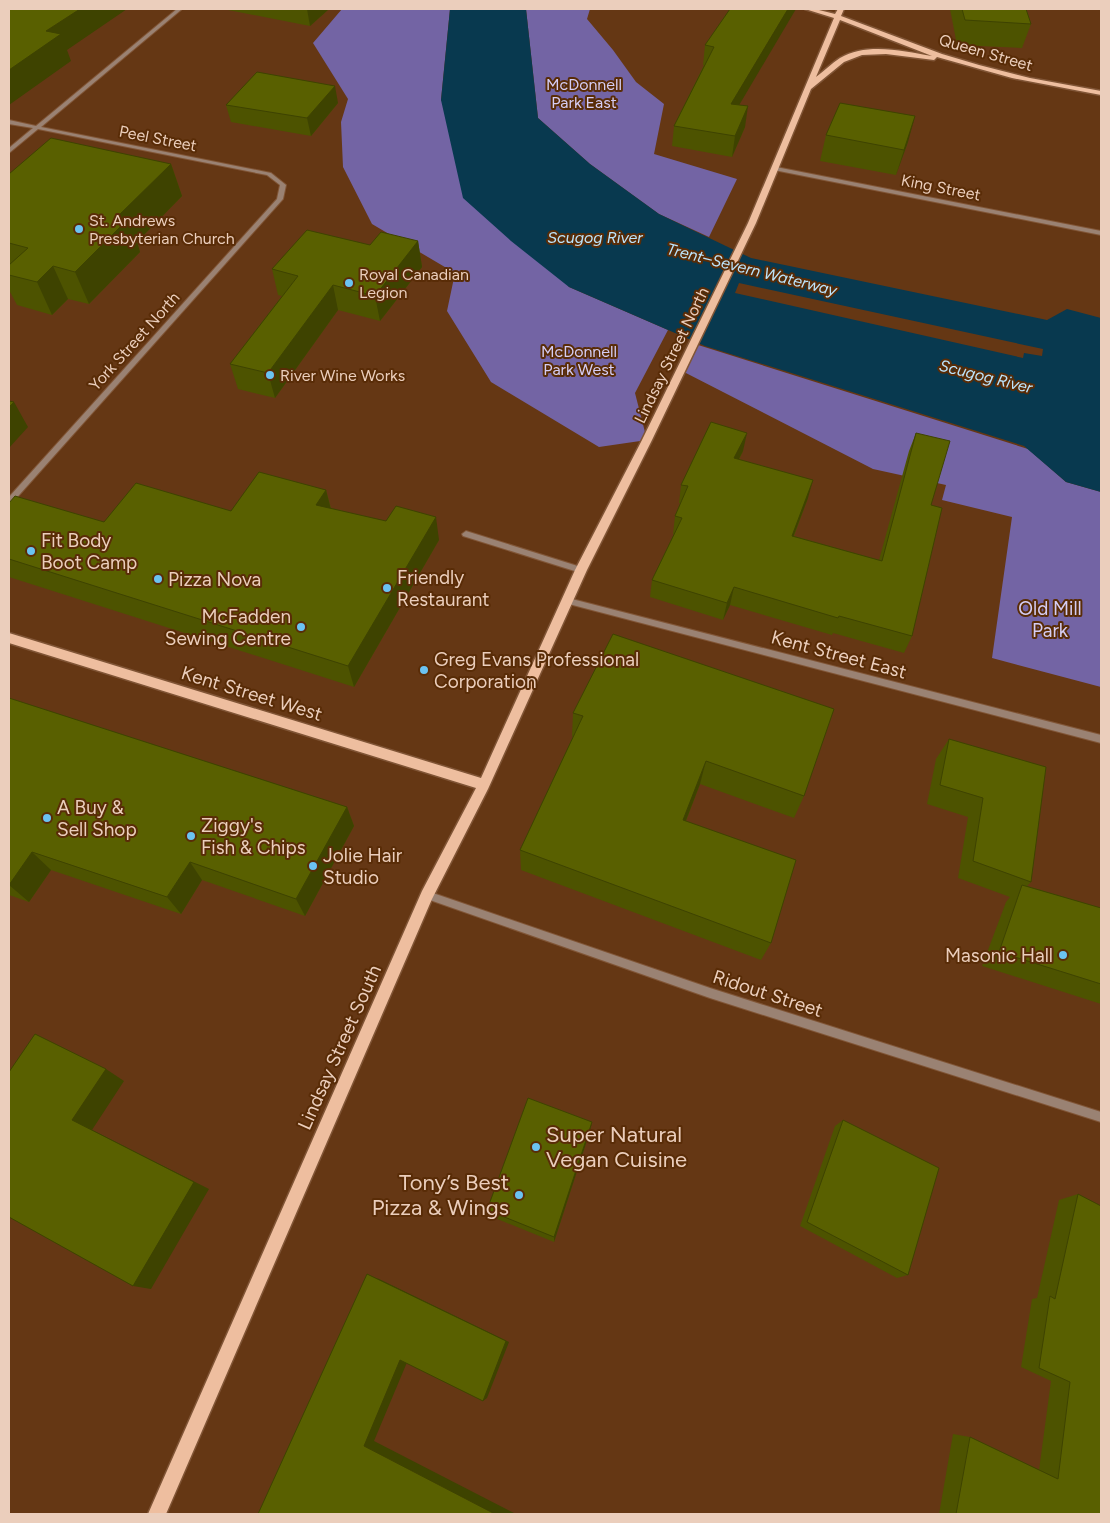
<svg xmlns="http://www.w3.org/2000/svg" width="1110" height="1523" font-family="Figtree,sans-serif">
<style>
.green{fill:#7364a4}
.water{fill:#08394f;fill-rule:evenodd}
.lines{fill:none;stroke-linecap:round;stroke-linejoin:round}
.minor-casing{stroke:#805536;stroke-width:2}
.major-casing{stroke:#805536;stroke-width:3}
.minor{fill:#9a8273;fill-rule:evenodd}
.major{fill:#eebe9f;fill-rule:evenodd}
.wall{fill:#4d5300}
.shaded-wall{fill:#3e4300}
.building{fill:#596000;stroke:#3e4300}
.poi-dot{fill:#6bc3f2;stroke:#592c07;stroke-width:2}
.labels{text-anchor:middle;stroke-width:4;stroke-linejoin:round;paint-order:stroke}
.far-street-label{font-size:16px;fill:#ebcebc;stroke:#592c07}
.far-park-label{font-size:16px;fill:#d5cdf4;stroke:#592c07}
.far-poi-label{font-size:16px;fill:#ebcebc;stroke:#592c07;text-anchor:start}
.far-water-label{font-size:16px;font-style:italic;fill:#bce5fd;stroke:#592c07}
.poi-label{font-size:19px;fill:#ebcebc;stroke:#592c07;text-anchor:start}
.park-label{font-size:19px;fill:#d5cdf4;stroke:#592c07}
.street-label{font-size:19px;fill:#ebcebc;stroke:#592c07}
.near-poi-label{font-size:22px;fill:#ebcebc;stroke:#592c07;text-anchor:start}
</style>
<rect width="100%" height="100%" fill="#653714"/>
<g class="green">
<polygon points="342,9 450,9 441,100 569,287 668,330 635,393 647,440 599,447 491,382 447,311 455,273 372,224 343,167 341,122 348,99 313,43"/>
<polygon points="526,9 590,9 587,19 613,50 636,82 664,104 654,154 737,179 709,237 659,214 590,164 538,118"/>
<polygon points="695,344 1028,449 1066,482 1101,492 1101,687 992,658 1012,517 942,500 946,485 873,469 682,371"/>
</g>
<path class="water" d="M450,9H526L538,118L590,164L659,214L751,258L1047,320L1067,309L1101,318V492L1066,482L1024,446L705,346L569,287L511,241L463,198L441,100ZM739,283L1043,349L1042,356L1024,353L1023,358L735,293Z"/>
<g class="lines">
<defs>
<g id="minor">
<polygon points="177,9 182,9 41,127 271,173 286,185 283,199 12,503 9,504 9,497 277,199 280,185 267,175 38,129 9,153 9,148 33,128 9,124 9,120 36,126"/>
<polygon points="776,167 1101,231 1101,235 774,170 773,169"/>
<polygon points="466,531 584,568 585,570 581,573 463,536 462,534"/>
<polygon points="568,598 1101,735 1101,743 565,603 564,601"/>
<polygon points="427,891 710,988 1101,1112 1101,1122 710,998 427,899 424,898 422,895 424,892"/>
</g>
<path id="major" d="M805,9H815L835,14L838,9H844L841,16L942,54L979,65L1030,78L1101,91V95L1012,78L937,57L934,60L886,54L862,55L844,62L811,89L756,223L652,440L587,570L488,789L432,899L166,1514H148L422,891L476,788L9,643V633L481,778L575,570L642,440L748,223L834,18ZM840,20L932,56C903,51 867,42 840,58C832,63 824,71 816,77Z"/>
</defs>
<use href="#minor" class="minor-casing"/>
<use href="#major" class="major-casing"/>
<use href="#minor" class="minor"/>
<use href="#major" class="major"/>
</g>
<g class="wall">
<polygon points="223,9 329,9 310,26"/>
<polygon points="730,9 739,105 745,127 732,157 672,146 674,126 704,65 703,65 705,45"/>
<polygon points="950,9 1026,9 1031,24 1022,48 957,45"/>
<polygon points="338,103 311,136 231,122 226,105"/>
<polygon points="826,135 908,142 896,175 820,161"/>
<polygon points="171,164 182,196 137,242 140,252 89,304 68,299 52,315 17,305 9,290 9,174"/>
<polygon points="418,241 422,267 380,321 338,310 275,398 238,389 230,364 282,296 278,295 272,269 370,245"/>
<polygon points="916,433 931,505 912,636 904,653 833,633 832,635 730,605 723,620 650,597 652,580 674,534 673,534 675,516 681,503 679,503 681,485 743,451 739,460 808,498 794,536 879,560 909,451"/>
<polygon points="326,490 331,508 439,540 354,687 9,577 9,503 104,522 231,511"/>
<polygon points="9,698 347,807 354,826 305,916 202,880 181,914 51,870 29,902 9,895"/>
<polygon points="573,713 804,796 794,818 700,784 686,821 771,943 761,960 521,870 520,850 573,737 572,736"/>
<polygon points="949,739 1031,882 1027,886 1101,908 1101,1004 982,966 1006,902 1010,897 958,878 968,817 927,804 936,759"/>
<polygon points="843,1120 908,1275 897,1278 800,1226 835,1126"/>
<polygon points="590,1131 554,1242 490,1216 487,1210"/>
<polygon points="1078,1194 1101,1514 939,1514 953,1434 970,1437 1039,1470 1051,1381 1021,1367 1032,1299 1037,1298 1059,1200"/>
</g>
<g class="shaded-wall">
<polygon points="80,9 127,9 67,50 71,61 9,105 9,70 46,31"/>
<polygon points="307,9 329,9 310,26"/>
<polygon points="788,9 796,9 728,124 731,104"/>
<polygon points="335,86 338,103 311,136 307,118"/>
<polygon points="748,106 745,127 732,157 735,136"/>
<polygon points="915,116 908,142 896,175 904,150"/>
<polygon points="171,164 182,196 137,242 140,252 89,304 75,272 117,217"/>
<polygon points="418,241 422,267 380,321 375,296"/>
<polygon points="53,266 68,299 52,315 37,282"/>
<polygon points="333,285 338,310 275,398 268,373"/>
<polygon points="14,402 28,427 9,448 9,407"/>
<polygon points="747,433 743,451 730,476 734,458"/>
<polygon points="813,480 808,498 787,553 792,536"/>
<polygon points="326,490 332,514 316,505"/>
<polygon points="436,517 439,540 354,687 348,666"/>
<polygon points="734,587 730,605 723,620 727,603"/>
<polygon points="706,761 700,784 678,841 683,820"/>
<polygon points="347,807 354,826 305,916 296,899"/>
<polygon points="32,852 51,870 29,902 9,885"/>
<polygon points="190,862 202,880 181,914 167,897"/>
<polygon points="106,1069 124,1081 92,1130 209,1189 151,1289 133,1286 72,1120"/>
<polygon points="592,1122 590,1131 554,1242 554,1237"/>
<polygon points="377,1278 509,1342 487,1398 483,1401"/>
<polygon points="400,1360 408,1360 374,1441 516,1514 495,1514 364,1446"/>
</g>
<g class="building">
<polygon points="9,9 80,9 46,31 61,34 9,70"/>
<polygon points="730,9 788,9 731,104 748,106 735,136 674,126 714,47 705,45"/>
<polygon points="962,9 1026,9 1031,24 965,20"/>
<polygon points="257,72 335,86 307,118 226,105"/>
<polygon points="840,103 915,116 904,150 826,135"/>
<polygon points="51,138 171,164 117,217 128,219 75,272 53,266 37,282 9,275 9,265 28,248 9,243 9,174"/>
<polygon points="307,230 370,245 381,232 418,241 375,296 333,285 268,373 230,364 298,276 272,269"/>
<polygon points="9,401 14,402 9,407"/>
<polygon points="711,422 747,433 734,458 813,480 792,536 882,561 916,433 950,441 931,505 942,508 912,636 839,616 838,618 734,587 727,603 652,580 682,518 675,516 688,486 681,485"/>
<polygon points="259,472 326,490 316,505 386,521 396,506 436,517 348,666 9,559 9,503 15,496 104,522 136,483 231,511"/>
<polygon points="613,634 834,709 804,796 706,761 683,820 796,860 771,943 520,850 583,716 573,713"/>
<polygon points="9,698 347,807 296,899 190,862 167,897 32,852 9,885"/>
<polygon points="949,739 1046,767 1031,882 973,861 983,798 940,785"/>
<polygon points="1022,885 1101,908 1101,984 999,952"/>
<polygon points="35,1034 106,1069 72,1120 194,1182 133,1286 9,1217 9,1072"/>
<polygon points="528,1098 592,1122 554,1237 487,1210"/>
<polygon points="843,1120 939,1168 908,1275 807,1222"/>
<polygon points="1078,1194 1101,1206 1101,1514 956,1514 970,1437 1058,1479 1070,1382 1039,1368 1050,1296 1055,1299"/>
<polygon points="367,1274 506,1341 483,1401 400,1360 364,1446 495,1514 258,1514"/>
</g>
<g class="poi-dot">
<circle cx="79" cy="229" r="5"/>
<circle cx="349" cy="283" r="5"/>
<circle cx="270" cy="375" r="5"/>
<circle cx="31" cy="551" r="5"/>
<circle cx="158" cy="579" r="5"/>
<circle cx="387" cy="588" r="5"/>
<circle cx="301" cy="627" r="5"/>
<circle cx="424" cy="670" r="5"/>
<circle cx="47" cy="818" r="5"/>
<circle cx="191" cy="836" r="5"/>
<circle cx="313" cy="866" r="5"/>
<circle cx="1063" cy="955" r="5"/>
<circle cx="536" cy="1147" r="5"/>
<circle cx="519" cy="1195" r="5"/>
</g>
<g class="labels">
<g class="far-street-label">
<text transform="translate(986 52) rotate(16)" y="6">Queen Street</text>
<text transform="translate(158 138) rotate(11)" y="6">Peel Street</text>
<text transform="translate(941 187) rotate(11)" y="6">King Street</text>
<text transform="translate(134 341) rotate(-48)" y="6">York Street North</text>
<text transform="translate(671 355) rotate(-64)" y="6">Lindsay Street North</text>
</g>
<g class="far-park-label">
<text x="584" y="90">McDonnell<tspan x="584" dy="18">Park East</tspan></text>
<text x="579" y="357">McDonnell<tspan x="579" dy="18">Park West</tspan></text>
</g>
<g class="far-poi-label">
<text x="89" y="226">St. Andrews<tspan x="89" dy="18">Presbyterian Church</tspan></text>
<text x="359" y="280">Royal Canadian<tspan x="359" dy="18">Legion</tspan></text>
<text x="280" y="381">River Wine Works</text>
</g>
<g class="far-water-label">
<text x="595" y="243">Scugog River</text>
<text transform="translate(752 269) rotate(14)" y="6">Trent–Severn Waterway</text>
<text transform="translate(986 376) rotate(14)" y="6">Scugog River</text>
</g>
<g class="poi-label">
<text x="41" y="547">Fit Body<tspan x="41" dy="22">Boot Camp</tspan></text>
<text x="397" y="584">Friendly<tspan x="397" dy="22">Restaurant</tspan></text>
<text x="168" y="586">Pizza Nova</text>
<text x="291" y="623" text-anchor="end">McFadden<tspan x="291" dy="22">Sewing Centre</tspan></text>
<text x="434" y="666">Greg Evans Professional<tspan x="434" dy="22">Corporation</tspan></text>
<text x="57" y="814">A Buy &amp;<tspan x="57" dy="22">Sell Shop</tspan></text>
<text x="201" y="832">Ziggy's<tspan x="201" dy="22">Fish &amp; Chips</tspan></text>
<text x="323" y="862">Jolie Hair<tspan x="323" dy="22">Studio</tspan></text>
<text x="1053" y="962" text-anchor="end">Masonic Hall</text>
</g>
<g class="park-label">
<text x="1050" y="615">Old Mill<tspan x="1050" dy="22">Park</tspan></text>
</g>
<g class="street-label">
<text transform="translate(839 654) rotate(15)" y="7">Kent Street East</text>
<text transform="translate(252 693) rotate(17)" y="7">Kent Street West</text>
<text transform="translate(768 993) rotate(18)" y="7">Ridout Street</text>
<text transform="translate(339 1047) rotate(-66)" y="7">Lindsay Street South</text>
</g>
<g class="near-poi-label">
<text x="546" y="1142">Super Natural<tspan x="546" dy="25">Vegan Cuisine</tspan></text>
<text x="509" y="1190" text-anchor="end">Tony’s Best<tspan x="509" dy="25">Pizza &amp; Wings</tspan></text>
</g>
</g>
<rect width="1110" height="1523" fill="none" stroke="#ebcebc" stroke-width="20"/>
</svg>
